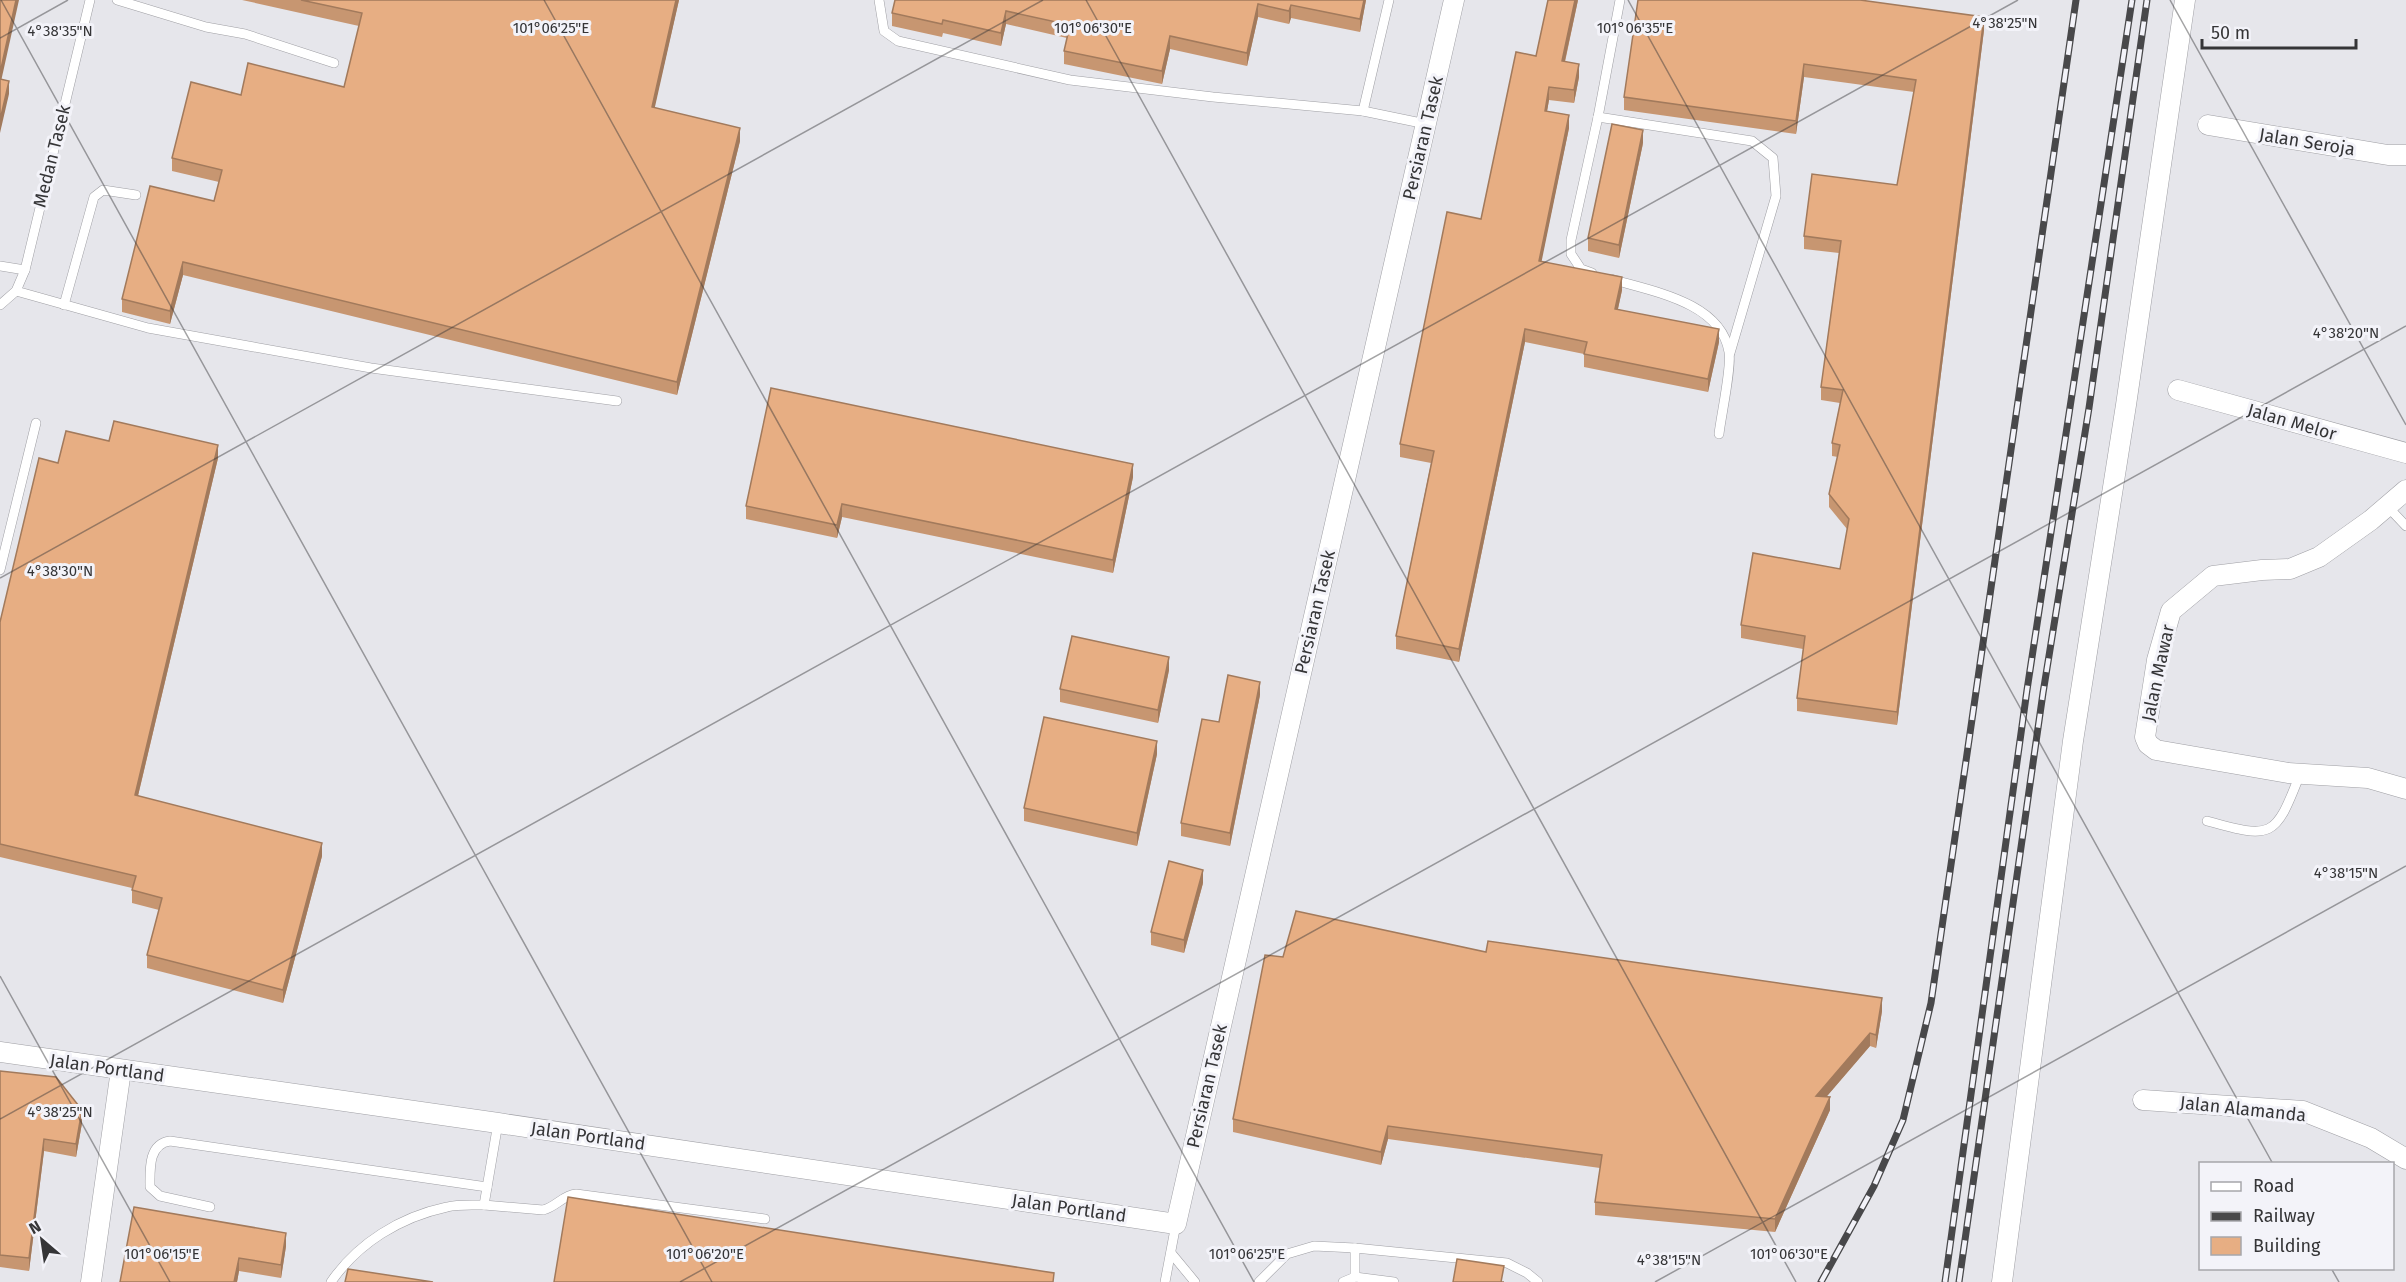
<svg xmlns="http://www.w3.org/2000/svg" width="2406" height="1282" font-family="'Fira Sans',sans-serif">
<style>
.lines{fill:none;stroke-linecap:round;stroke-linejoin:round}
.service-casing{stroke:#9f9fa4;stroke-width:10}
.minor-casing{stroke:#9f9fa4;stroke-width:21}
.service{stroke:#fff;stroke-width:9}
.minor{stroke:#fff;stroke-width:20}
.rail-casing{stroke:#48484a;stroke-width:7}
.rail{stroke:#f3f3f9;stroke-width:4.5;stroke-dasharray:14;stroke-linecap:butt}
.wall{fill:#c79671}
.shaded-wall{fill:#a27a5c}
.building{fill:#e7ae83;stroke:#a27a5c;stroke-width:1.5}
.ticks{fill:none;stroke:#353537;stroke-width:1.5;stroke-opacity:0.45}
.labels{text-anchor:middle;stroke-width:6;stroke-linejoin:round;paint-order:stroke}
.street-label{font-size:18px;fill:#353537;stroke:#f3f3f9}
.ticks-label{font-size:15px;text-anchor:middle;fill:#353537;stroke:#f3f3f9;stroke-width:6;stroke-linejoin:round;paint-order:stroke}
</style>
<rect width="100%" height="100%" fill="#e6e6eb"/>
<g class="lines">
<defs>
<g id="service">
<polyline points="117,0 206,27 245,34 334,63"/>
<polyline points="879,0 884,31 898,41 1070,80 1213,97 1363,111 1426,124"/>
<polyline points="1363,111 1389,0"/>
<polyline points="1598,117 1752,141 1773,158 1776,196 1730,353"/>
<polyline points="0,266 25,270"/>
<polyline points="1592,273 1581,269 1571,254 1571,240 1598,117 1620,0"/>
<path d="M1611,279C1651,291 1721,302 1729,352C1732,366 1721,416 1719,434"/>
<polyline points="16,291 148,328 371,368 617,401"/>
<polyline points="0,305 16,291 25,270 90,0"/>
<polyline points="64,305 94,197 103,190 136,195"/>
<polyline points="2387,506 2406,526"/>
<polyline points="0,570 36,423"/>
<path d="M2207,821C2272,839 2275,839 2300,774"/>
<path d="M484,1205L543,1210C556,1207 563,1195 576,1194L765,1219"/>
<path d="M210,1207L160,1196L150,1187C150,1170 148,1144 170,1141L487,1187"/>
<polyline points="1355,1248 1355,1277"/>
<polyline points="1171,1253 1195,1282"/>
<path d="M331,1282C358,1243 400,1217 447,1207C458,1204 472,1205 484,1205L498,1123"/>
<polyline points="1165,1282 1176,1224"/>
<polyline points="1259,1282 1287,1254 1314,1246 1355,1248 1507,1263 1527,1273 1538,1282"/>
<polyline points="1343,1282 1355,1277 1394,1282"/>
</g>
<g id="minor">
<polyline points="2208,125 2388,155 2406,155"/>
<polyline points="2178,390 2406,453"/>
<polyline points="2406,490 2371,520 2319,557 2290,569 2262,570 2213,576 2171,611 2157,660 2145,737 2148,744 2156,750 2288,773 2368,778 2406,789"/>
<polyline points="0,1052 498,1123 1176,1224 1454,0"/>
<polyline points="2143,1100 2303,1111 2371,1138 2406,1159"/>
<polyline points="91,1282 121,1070"/>
<polyline points="2002,1282 2073,741 2126,405 2185,0"/>
</g>
</defs>
<use href="#service" class="service-casing"/>
<use href="#minor" class="minor-casing"/>
<use href="#service" class="service"/>
<use href="#minor" class="minor"/>
<defs>
<g id="rail">
<polyline points="1821,1282 1874,1186 1903,1120 1931,1003 2076,0"/>
<polyline points="1945,1282 2027,690 2132,0"/>
<polyline points="1959,1282 2043,693 2089,408 2147,0"/>
</g>
</defs>
<use href="#rail" class="rail-casing"/>
<use href="#rail" class="rail"/>
</g>
<g class="wall">
<polygon points="242,0 679,0 654,108 740,141 677,395 183,275 170,324 122,312 122,299 214,201 219,182 172,171 172,158 241,95 344,87 359,26"/>
<polygon points="1366,0 1360,32 1291,18 1289,24 1258,17 1247,66 1170,49 1162,84 1064,64 1064,51 1067,38 1006,24 1001,46 943,33 942,37 892,26 892,13"/>
<polygon points="1578,0 1565,62 1579,77 1574,103 1549,100 1547,111 1569,128 1541,261 1622,290 1618,309 1719,342 1708,392 1584,367 1584,354 1525,342 1459,662 1396,649 1396,636 1431,463 1400,457 1400,444 1481,219 1536,56"/>
<polygon points="1984,30 1897,725 1797,711 1797,698 1803,649 1741,638 1741,625 1840,569 1847,529 1829,507 1829,494 1838,457 1832,456 1832,443 1840,403 1821,400 1821,387 1839,253 1804,249 1804,236 1897,185 1914,92 1804,77 1796,134 1624,110 1624,97"/>
<polygon points="1643,143 1619,258 1588,251 1588,238"/>
<polygon points="218,458 138,796 322,856 283,1003 147,968 147,955 159,910 132,903 132,888 0,857 0,622 58,463"/>
<polygon points="1133,477 1113,573 842,517 837,538 746,519 746,506"/>
<polygon points="1169,670 1158,723 1060,702 1060,689"/>
<polygon points="1260,695 1230,846 1181,836 1181,823"/>
<polygon points="1157,754 1137,846 1024,821 1024,808"/>
<polygon points="1203,883 1184,953 1151,945 1151,932"/>
<polygon points="1486,952 1882,1011 1876,1048 1870,1046 1826,1097 1830,1110 1775,1232 1595,1215 1595,1202 1600,1168 1388,1139 1381,1165 1233,1132 1233,1119 1283,957"/>
<polygon points="0,1071 82,1123 76,1157 44,1151 29,1271 0,1267"/>
<polygon points="286,1246 281,1278 239,1271 237,1282 120,1282"/>
</g>
<g class="shaded-wall">
<polygon points="16,0 19,0 0,86 0,73"/>
<polygon points="676,0 679,0 652,120 652,107"/>
<polygon points="1364,0 1366,0 1360,32 1360,19"/>
<polygon points="1575,0 1578,0 1562,74 1562,61"/>
<polygon points="1258,4 1258,17 1247,66 1247,53"/>
<polygon points="1291,5 1291,18 1289,24 1289,11"/>
<polygon points="1006,11 1006,24 1001,46 1001,33"/>
<polygon points="1984,17 1984,30 1897,725 1897,712"/>
<polygon points="1170,36 1170,49 1162,84 1162,71"/>
<polygon points="1579,64 1579,77 1574,103 1574,90"/>
<polygon points="1804,64 1804,77 1796,134 1796,121"/>
<polygon points="9,81 9,94 0,133 0,120"/>
<polygon points="1549,87 1549,100 1545,123 1545,111"/>
<polygon points="1569,115 1569,128 1539,274 1539,261"/>
<polygon points="740,128 740,141 677,395 677,382"/>
<polygon points="1643,130 1643,143 1619,258 1619,245"/>
<polygon points="183,262 183,275 170,324 170,311"/>
<polygon points="1622,277 1622,290 1615,322 1615,309"/>
<polygon points="1525,329 1525,342 1459,662 1459,649"/>
<polygon points="1719,329 1719,342 1708,392 1708,379"/>
<polygon points="218,445 218,458 135,808 135,795"/>
<polygon points="1133,464 1133,477 1113,573 1113,560"/>
<polygon points="842,504 842,517 837,538 837,525"/>
<polygon points="1169,657 1169,670 1158,723 1158,710"/>
<polygon points="1260,682 1260,695 1230,846 1230,833"/>
<polygon points="1157,741 1157,754 1137,846 1137,833"/>
<polygon points="322,843 322,856 283,1003 283,990"/>
<polygon points="1203,870 1203,883 1184,953 1184,940"/>
<polygon points="1882,998 1882,1011 1876,1048 1876,1035"/>
<polygon points="1870,1033 1870,1046 1816,1109 1816,1096"/>
<polygon points="1830,1097 1830,1110 1775,1232 1775,1219"/>
<polygon points="82,1110 82,1123 76,1157 76,1144"/>
<polygon points="1388,1126 1388,1139 1381,1165 1381,1152"/>
<polygon points="44,1139 44,1151 29,1271 29,1258"/>
<polygon points="286,1233 286,1246 281,1278 281,1265"/>
<polygon points="239,1258 239,1271 237,1282 234,1282"/>
</g>
<g class="building">
<polygon points="0,0 16,0 0,73"/>
<polygon points="301,0 676,0 652,107 740,128 677,382 183,262 170,311 122,299 150,186 214,201 222,170 172,158 191,82 241,95 248,63 344,87 362,13"/>
<polygon points="895,0 1364,0 1360,19 1291,5 1289,11 1258,4 1247,53 1170,36 1162,71 1064,51 1070,25 1006,11 1001,33 943,20 942,24 892,13"/>
<polygon points="1548,0 1575,0 1562,61 1579,64 1574,90 1549,87 1545,111 1569,115 1539,261 1622,277 1615,309 1719,329 1708,379 1584,354 1587,342 1525,329 1459,649 1396,636 1434,451 1400,444 1447,212 1481,219 1516,52 1536,56"/>
<polygon points="1638,0 1860,0 1984,17 1897,712 1797,698 1805,636 1741,625 1753,553 1840,569 1849,519 1829,494 1840,445 1832,443 1843,390 1821,387 1841,241 1804,236 1812,174 1897,185 1916,80 1804,64 1796,121 1624,97"/>
<polygon points="0,79 9,81 0,120"/>
<polygon points="1612,124 1643,130 1619,245 1588,238"/>
<polygon points="771,388 1133,464 1113,560 842,504 837,525 746,506"/>
<polygon points="114,421 218,445 135,795 322,843 283,990 147,955 162,898 132,890 136,876 0,844 0,622 39,458 58,463 66,431 109,441"/>
<polygon points="1072,636 1169,657 1158,710 1060,689"/>
<polygon points="1228,675 1260,682 1230,833 1181,823 1202,719 1219,722"/>
<polygon points="1044,717 1157,741 1137,833 1024,808"/>
<polygon points="1169,861 1203,870 1184,940 1151,932"/>
<polygon points="1296,911 1486,952 1488,941 1882,998 1876,1035 1870,1033 1816,1096 1830,1097 1775,1219 1595,1202 1602,1155 1388,1126 1381,1152 1233,1119 1265,955 1283,957"/>
<polygon points="0,1071 56,1077 82,1110 76,1144 44,1139 29,1258 0,1255"/>
<polygon points="568,1197 1054,1273 1053,1282 554,1282"/>
<polygon points="134,1207 286,1233 281,1265 239,1258 234,1282 120,1282"/>
<polygon points="1457,1259 1504,1266 1501,1282 1504,1282 1453,1282"/>
<polygon points="348,1269 433,1282 345,1282"/>
</g>
<path class="ticks" d="M1,0L712,1282M544,0L1254,1282M1086,0L1796,1282M1628,0L2273,1164M2170,0L2406,425M0,38L68,0M0,578L1043,0M0,976L170,1282M0,1119L2018,0M2331,1268L2339,1282M680,1282L2406,326M1655,1282L2406,866"/>
<g class="labels">
<g class="street-label">
<text transform="translate(1423 138) rotate(-77)" y="6">Persiaran Tasek</text>
<text transform="translate(2307 142) rotate(9)" y="6">Jalan Seroja</text>
<text transform="translate(52 156) rotate(-76)" y="6">Medan Tasek</text>
<text transform="translate(2292 422) rotate(16)" y="6">Jalan Melor</text>
<text transform="translate(1315 612) rotate(-77)" y="6">Persiaran Tasek</text>
<text transform="translate(2158 673) rotate(-78)" y="6">Jalan Mawar</text>
<text transform="translate(107 1068) rotate(8)" y="6">Jalan Portland</text>
<text transform="translate(1207 1086) rotate(-77)" y="6">Persiaran Tasek</text>
<text transform="translate(2243 1109) rotate(6)" y="6">Jalan Alamanda</text>
<text transform="translate(588 1136) rotate(8)" y="6">Jalan Portland</text>
<text transform="translate(1069 1208) rotate(8)" y="6">Jalan Portland</text>
</g>
</g>
<g class="ticks-label">
<text x="2005" y="28">4°38'25"N</text>
<text x="551" y="33">101°06'25"E</text>
<text x="1093" y="33">101°06'30"E</text>
<text x="1635" y="33">101°06'35"E</text>
<text x="60" y="36">4°38'35"N</text>
<text x="2346" y="338">4°38'20"N</text>
<text x="60" y="576">4°38'30"N</text>
<text x="2346" y="878">4°38'15"N</text>
<text x="60" y="1117">4°38'25"N</text>
<text x="162" y="1259">101°06'15"E</text>
<text x="705" y="1259">101°06'20"E</text>
<text x="1247" y="1259">101°06'25"E</text>
<text x="1789" y="1259">101°06'30"E</text>
<text x="1669" y="1265">4°38'15"N</text>
</g>
<rect x="2199" y="1162" width="195" height="108" fill="#f3f3f9" stroke="#a7a7ab" stroke-width="1.5"/>
<rect x="2211" y="1182" width="30" height="9" fill="#ffffff" stroke="#a7a7ab" stroke-width="1.5"/>
<text x="2253" y="1192" font-size="18" fill="#353537">Road</text>
<rect x="2211" y="1212" width="30" height="9" fill="#48484a" stroke="#a7a7ab" stroke-width="1.5"/>
<text x="2253" y="1222" font-size="18" fill="#353537">Railway</text>
<rect x="2211" y="1237" width="30" height="18" fill="#e7ae83" stroke="#a7a7ab" stroke-width="1.5"/>
<text x="2253" y="1252" font-size="18" fill="#353537">Building</text>
<g transform="translate(42 1240) rotate(331)" stroke="#f3f3f9" stroke-width="4.5" paint-order="stroke">
<path d="M0-4.5L10 22L0 15L-10 22Z" fill="#353537"/>
<text y="-9" font-size="16" font-weight="bold" text-anchor="middle" fill="#353537">N</text>
</g>
<path d="M2202 39v9h154v-9" fill="none" stroke="#353537" stroke-width="3"/>
<text x="2211" y="39" font-size="18" fill="#353537" stroke="#f3f3f9" stroke-width="4.5" paint-order="stroke">50 m</text>
</svg>
